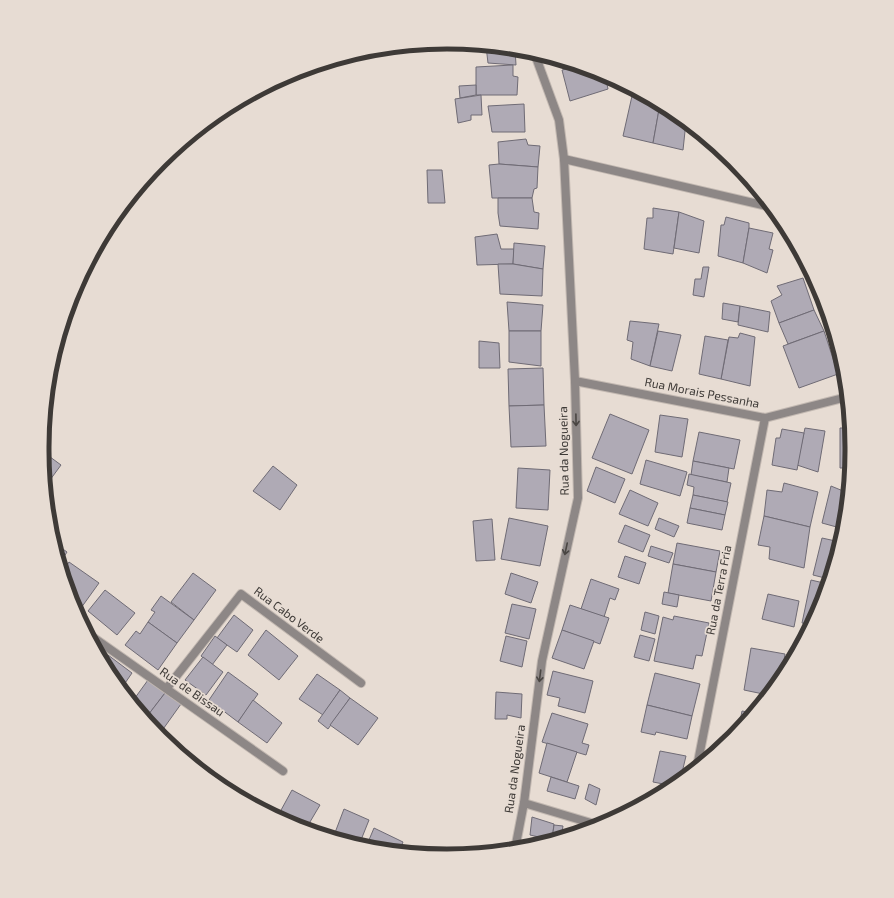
<svg xmlns="http://www.w3.org/2000/svg" width="894" height="898" font-family="'Exo 2',sans-serif">
<style>
.building{fill:#afaab5;stroke:#6f6b75}
.lines{fill:none;stroke-linecap:round;stroke-linejoin:round}
.minor-casing{stroke:#c2b8b1;stroke-width:10}
.minor{stroke:#8d8786;stroke-width:8}
.oneway{stroke:#4a4643}
.labels{text-anchor:middle;stroke-width:3.5;stroke-linejoin:round;paint-order:stroke}
.street-label{font-size:12px;fill:#3e3a37;stroke:#e7dcd3}
.rim{fill:none;stroke:#3e3a37;stroke-width:5}
</style>
<rect width="100%" height="100%" fill="#e7dcd3"/>
<g class="building">
<polygon points="486,46 515,49 516,65 488,63"/>
<polygon points="562,61 581,66 564,70"/>
<polygon points="513,65 513,76 518,77 517,95 476,95 476,67"/>
<polygon points="581,66 605,75 608,89 570,101 562,70"/>
<polygon points="476,85 476,95 460,98 459,86"/>
<polygon points="481,95 482,115 471,115 471,120 458,123 455,99"/>
<polygon points="632,96 652,99 660,104 653,143 623,136"/>
<polygon points="524,104 525,132 492,132 488,106"/>
<polygon points="660,104 672,110 686,122 683,150 653,143"/>
<polygon points="526,139 528,145 540,146 538,167 499,164 498,142"/>
<polygon points="499,164 538,167 537,188 534,189 532,198 492,198 489,165"/>
<polygon points="427,170 442,170 445,203 428,203"/>
<polygon points="498,198 532,198 534,212 539,213 538,229 500,226 498,213"/>
<polygon points="653,208 679,212 673,254 644,249 647,218 653,218"/>
<polygon points="679,212 704,221 699,253 674,248"/>
<polygon points="726,217 749,223 749,228 743,263 718,256 721,225 724,225"/>
<polygon points="749,228 773,233 769,249 773,250 767,273 743,263"/>
<polygon points="497,234 501,249 514,249 513,264 477,265 475,237"/>
<polygon points="514,243 545,246 543,269 513,264"/>
<polygon points="498,264 513,264 543,269 542,296 500,294"/>
<polygon points="703,267 709,267 704,297 693,295 695,279 701,279"/>
<polygon points="803,278 814,310 779,323 771,301 782,295 777,286"/>
<polygon points="507,302 543,305 541,331 509,331"/>
<polygon points="723,303 740,306 738,322 722,319"/>
<polygon points="740,306 770,312 768,332 738,325"/>
<polygon points="814,310 824,331 788,344 779,323"/>
<polygon points="630,321 659,324 650,366 631,359 633,342 627,340"/>
<polygon points="509,331 541,331 541,366 509,362"/>
<polygon points="658,331 681,335 672,371 650,366"/>
<polygon points="824,331 838,374 799,388 783,346"/>
<polygon points="740,333 755,337 750,386 721,379 729,337 738,338"/>
<polygon points="705,336 728,340 721,379 699,374"/>
<polygon points="479,341 499,343 500,368 479,368"/>
<polygon points="543,368 544,405 509,406 508,369"/>
<polygon points="544,405 546,446 511,447 509,406"/>
<polygon points="610,414 649,430 632,474 592,458"/>
<polygon points="660,415 688,419 682,457 655,452"/>
<polygon points="805,428 825,431 818,472 797,465"/>
<polygon points="840,428 850,428 852,447 850,468 840,468"/>
<polygon points="782,429 804,433 797,470 772,465 776,438 780,438"/>
<polygon points="699,432 740,440 734,469 693,461"/>
<polygon points="42,451 61,465 50,480 44,475"/>
<polygon points="646,460 687,472 680,496 640,484"/>
<polygon points="693,461 729,468 727,482 691,475"/>
<polygon points="273,466 297,485 280,510 253,491"/>
<polygon points="596,467 625,479 615,503 587,491"/>
<polygon points="518,468 550,470 548,510 516,508"/>
<polygon points="689,474 731,483 727,502 693,495 694,487 687,485"/>
<polygon points="784,483 818,492 810,527 764,516 767,490 782,492"/>
<polygon points="831,486 848,493 844,529 822,523"/>
<polygon points="630,490 658,503 648,526 619,514"/>
<polygon points="693,495 728,502 725,515 690,508"/>
<polygon points="690,508 725,515 722,530 687,523"/>
<polygon points="764,516 810,527 804,568 769,559 770,547 758,545"/>
<polygon points="509,518 548,526 540,566 501,559"/>
<polygon points="659,518 679,526 674,537 655,529"/>
<polygon points="492,519 495,560 476,561 473,521"/>
<polygon points="625,525 650,535 643,552 618,542"/>
<polygon points="822,538 840,542 829,579 813,575"/>
<polygon points="53,542 67,552 60,563"/>
<polygon points="677,543 720,551 716,572 673,564"/>
<polygon points="651,546 673,553 669,563 648,556"/>
<polygon points="625,556 646,563 639,584 618,577"/>
<polygon points="69,562 99,583 81,608 71,601 62,572"/>
<polygon points="673,564 716,572 711,601 668,593"/>
<polygon points="193,573 216,590 194,620 171,602"/>
<polygon points="511,573 538,582 531,603 505,594"/>
<polygon points="591,579 619,589 615,600 610,598 604,617 581,609"/>
<polygon points="811,580 828,584 821,606 811,625 802,623"/>
<polygon points="105,590 135,613 117,635 88,611"/>
<polygon points="664,592 679,595 677,607 662,604"/>
<polygon points="768,594 799,601 794,627 762,619"/>
<polygon points="161,596 194,620 177,643 148,622 155,612 151,610"/>
<polygon points="512,604 536,609 529,639 505,633"/>
<polygon points="570,605 609,618 600,644 562,630"/>
<polygon points="645,612 659,616 655,634 641,630"/>
<polygon points="234,615 253,630 237,652 217,638"/>
<polygon points="674,616 709,623 702,656 696,655 693,669 654,661 663,617 673,620"/>
<polygon points="148,622 177,643 158,670 125,645 136,631 140,634"/>
<polygon points="266,630 298,656 279,680 248,655"/>
<polygon points="562,630 594,641 584,669 552,658"/>
<polygon points="640,635 655,639 649,661 634,657"/>
<polygon points="215,636 227,645 212,665 201,656"/>
<polygon points="506,636 527,641 522,667 500,661"/>
<polygon points="751,648 785,654 781,679 768,695 744,690"/>
<polygon points="108,655 132,673 121,689 110,676 103,662"/>
<polygon points="203,657 223,672 206,695 185,680"/>
<polygon points="553,671 593,681 585,713 558,706 560,698 547,695"/>
<polygon points="228,672 258,694 238,722 209,700"/>
<polygon points="655,673 700,684 692,716 647,705"/>
<polygon points="317,674 340,690 323,715 299,699"/>
<polygon points="148,680 165,693 145,719 132,702"/>
<polygon points="340,690 350,698 328,729 318,721"/>
<polygon points="496,692 522,694 521,718 507,715 507,719 495,719"/>
<polygon points="165,693 181,704 161,732 149,723 145,719"/>
<polygon points="350,698 378,718 358,745 330,725"/>
<polygon points="253,700 282,723 267,743 238,722"/>
<polygon points="647,705 692,716 687,739 656,732 655,735 641,732"/>
<polygon points="742,711 753,713 738,732"/>
<polygon points="552,713 588,724 582,743 589,745 586,755 542,742"/>
<polygon points="547,743 577,752 567,782 539,773"/>
<polygon points="660,751 686,756 680,781 674,786 653,782"/>
<polygon points="551,777 579,786 575,799 547,791"/>
<polygon points="589,784 600,789 596,805 585,799"/>
<polygon points="292,790 320,805 307,827 280,812"/>
<polygon points="344,809 369,820 359,845 333,838"/>
<polygon points="532,817 554,824 552,840 530,835"/>
<polygon points="554,825 563,826 561,838 552,840"/>
<polygon points="374,828 403,842 399,851 366,847"/>
</g>
<g class="lines">
<defs>
<g id="minor">
<polyline points="564,159 771,207"/>
<polyline points="575,381 765,418 847,397"/>
<polyline points="87,633 283,771"/>
<polyline points="167,688 241,594 361,683"/>
<polyline points="697,767 765,418"/>
<polyline points="524,803 601,826"/>
<polyline points="515,849 524,803 542,661 578,498 575,381 564,159 559,120 534,52"/>
</g>
</defs>
<use href="#minor" class="minor-casing"/>
<use href="#minor" class="minor"/>
</g>
<defs><path id="oneway-shaft" d="M-6 0H5M1.5-3L5.5 0L1.5 3" fill="none" stroke-width="1.6" stroke-linecap="round" stroke-linejoin="round"/></defs>
<g class="oneway">
<use href="#oneway-shaft" transform="translate(576 420) rotate(89)"/>
<use href="#oneway-shaft" transform="translate(566 549) rotate(102)"/>
<use href="#oneway-shaft" transform="translate(540 676) rotate(97)"/>
</g>
<g class="labels">
<g class="street-label">
<text transform="translate(702 393) rotate(11)" y="4">Rua Morais Pessanha</text>
<text transform="translate(564 451) rotate(-91)" y="4">Rua da Nogueira</text>
<text transform="translate(719 590) rotate(-79)" y="4">Rua da Terra Fria</text>
<text transform="translate(289 615) rotate(37)" y="4">Rua Cabo Verde</text>
<text transform="translate(192 692) rotate(35)" y="4">Rua de Bissau</text>
<text transform="translate(515 769) rotate(-82)" y="4">Rua da Nogueira</text>
</g>
</g>
<path d="M0 0H894V898H0ZM447 49H447A398 398 0 0 1 845 447V451A398 398 0 0 1 447 849H447A398 398 0 0 1 49 451V447A398 398 0 0 1 447 49Z" fill="#e7dcd3" fill-rule="evenodd"/>
<path class="rim" d="M447 49H447A398 398 0 0 1 845 447V451A398 398 0 0 1 447 849H447A398 398 0 0 1 49 451V447A398 398 0 0 1 447 49Z"/>
</svg>
